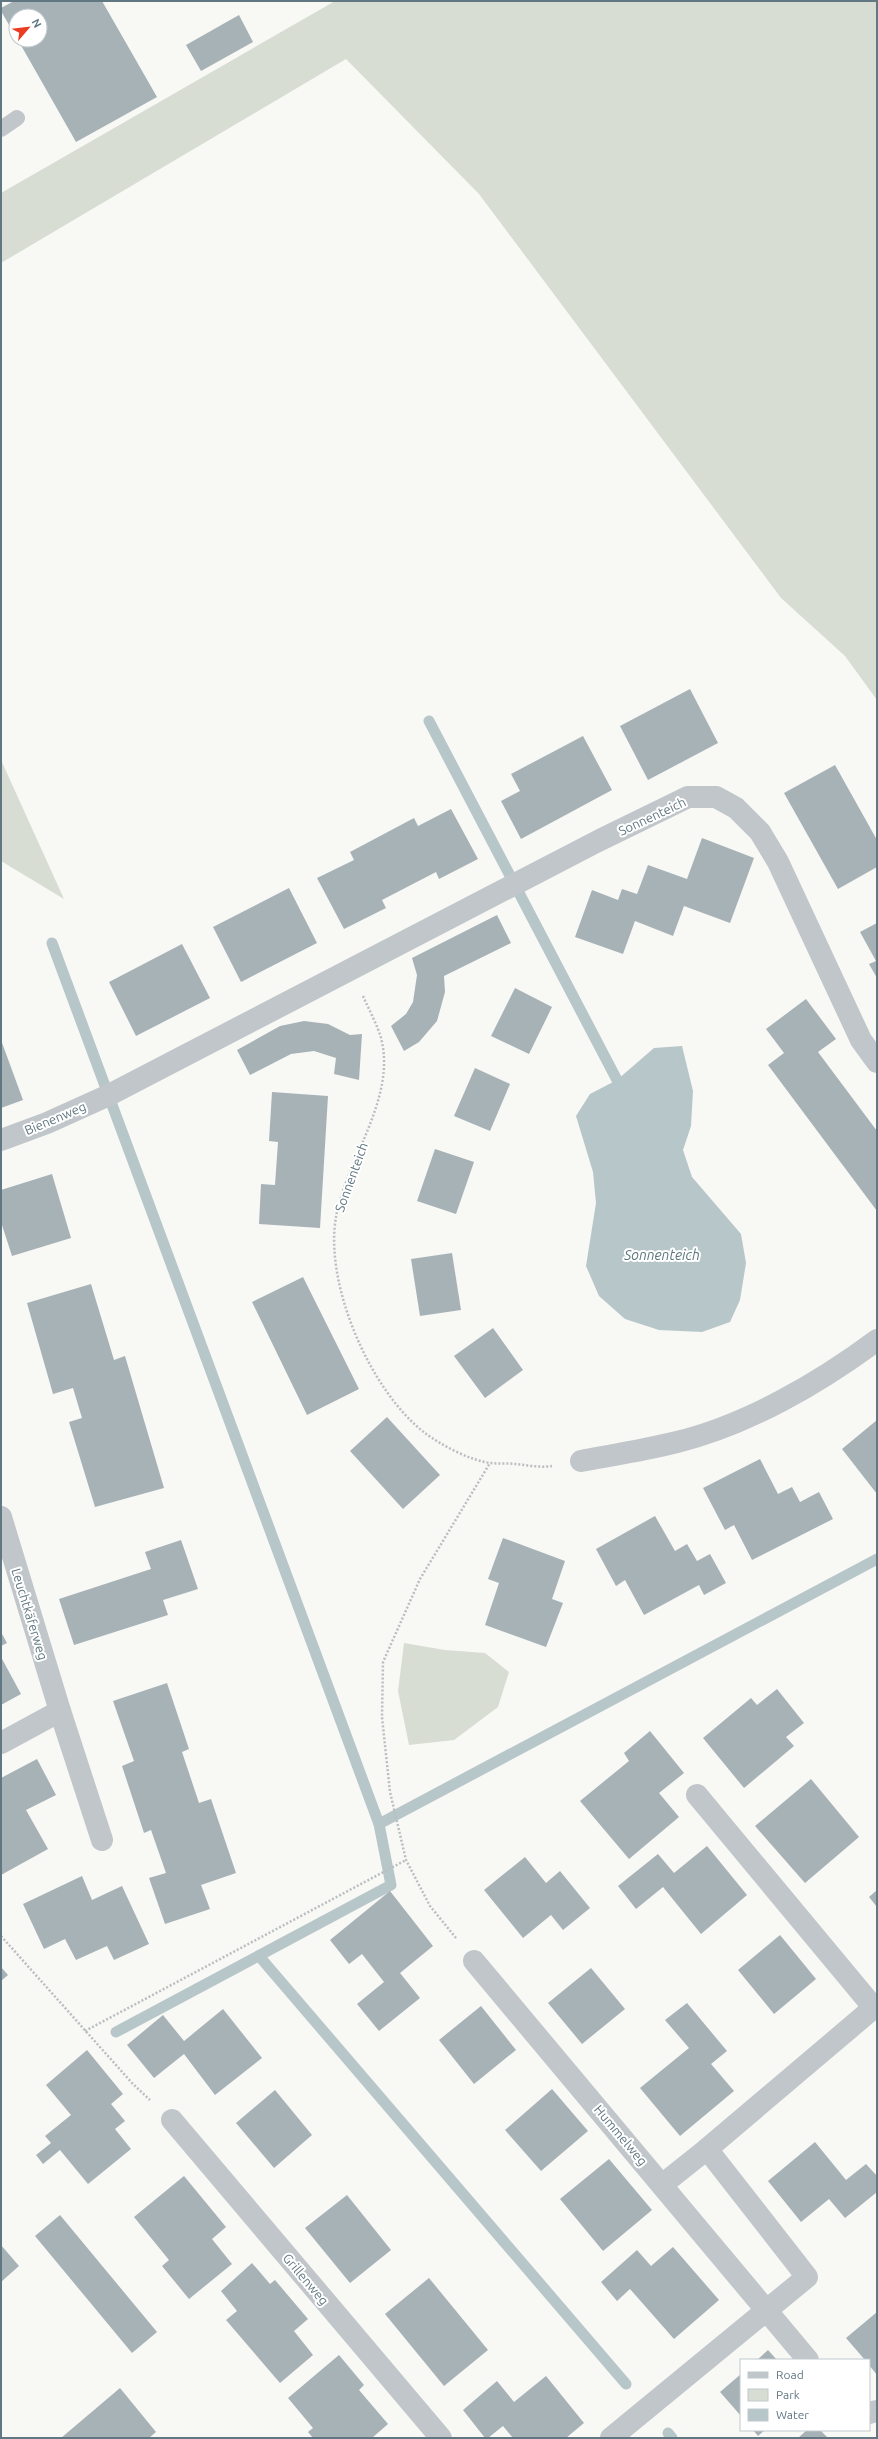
<svg xmlns="http://www.w3.org/2000/svg" width="878" height="2439" font-family="Ubuntu,sans-serif">
<style>
.green{fill:#d8ddd4}
.water{fill:#b7c6c9}
.lines{fill:none;stroke-linecap:round;stroke-linejoin:round}
.stream{stroke:#b7c6c9;stroke-width:11}
.building{fill:#a7b2b7}
.path{stroke:#babec0;stroke-width:2.5;stroke-dasharray:2 2;stroke-linecap:butt}
.lane{stroke:#c0c6c9;stroke-width:16}
.street{stroke:#c0c6c9;stroke-width:22}
.labels{text-anchor:middle;stroke-width:4;stroke-linejoin:round;paint-order:stroke}
.street-label{font-size:13px;fill:#617781;stroke:#fff}
.water-label{font-size:14px;font-style:italic;fill:#5c767c;stroke:#fff}
</style>
<rect width="100%" height="100%" fill="#f8f8f5"/>
<g class="green">
<polygon points="335,1 877,1 877,700 845,656 781,598 479,194 346,59 1,263 1,193"/>
<polygon points="1,760 64,899 1,861"/>
<polygon points="404,1643 445,1650 485,1653 509,1672 498,1707 454,1740 409,1745 398,1691"/>
</g>
<polygon class="water" points="682,1046 693,1091 691,1126 683,1150 692,1177 741,1234 746,1263 740,1300 730,1322 702,1332 659,1330 625,1319 599,1296 586,1266 596,1203 593,1172 576,1116 590,1094 617,1080 654,1048"/>
<g class="lines">
<g class="stream">
<polyline points="429,721 617,1080"/>
<polyline points="52,943 379,1824 391,1885 116,2032"/>
<polyline points="379,1824 877,1559"/>
<polyline points="259,1956 626,2384"/>
<polyline points="668,2433 672,2438"/>
</g>
</g>
<g class="building">
<polygon points="14,1 102,1 157,97 76,142 18,40 40,40 40,16 16,16 16,37 1,11 1,8"/>
<polygon points="239,15 253,42 201,71 186,45"/>
<polygon points="690,689 718,743 648,780 620,726"/>
<polygon points="583,736 612,790 521,839 501,801 520,791 511,774"/>
<polygon points="835,765 877,840 877,867 838,889 784,793"/>
<polygon points="451,809 478,859 439,879 436,872 382,900 386,908 344,929 317,878 354,860 350,852 414,818 418,826"/>
<polygon points="702,838 754,858 730,923 684,906 673,936 635,921 623,954 575,937 592,890 618,900 622,889 637,894 648,865 687,879"/>
<polygon points="289,888 317,943 241,982 213,927"/>
<polygon points="497,915 511,943 444,976 445,992 437,1021 419,1042 404,1051 391,1026 406,1014 413,1002 417,975 412,958"/>
<polygon points="877,923 877,978 869,964 876,961 860,932"/>
<polygon points="182,944 210,998 136,1036 109,982"/>
<polygon points="515,988 552,1007 529,1054 491,1036"/>
<polygon points="806,999 836,1039 818,1052 877,1131 877,1211 768,1065 784,1053 766,1029"/>
<polygon points="304,1021 328,1024 350,1035 362,1034 359,1080 334,1074 336,1058 314,1051 291,1054 250,1075 237,1050 280,1026"/>
<polygon points="1,1040 23,1100 1,1108"/>
<polygon points="475,1068 510,1084 490,1131 454,1116"/>
<polygon points="272,1092 328,1096 320,1228 259,1224 261,1184 275,1185 278,1142 269,1141"/>
<polygon points="435,1149 474,1162 456,1214 417,1201"/>
<polygon points="52,1174 71,1238 12,1256 1,1222 1,1190"/>
<polygon points="452,1253 461,1310 420,1316 411,1259"/>
<polygon points="303,1277 359,1389 307,1415 252,1302"/>
<polygon points="91,1284 114,1360 125,1356 164,1488 95,1507 69,1422 82,1418 73,1388 53,1394 27,1303"/>
<polygon points="493,1328 523,1370 485,1398 454,1356"/>
<polygon points="387,1417 440,1475 403,1509 350,1451"/>
<polygon points="877,1420 877,1494 842,1449"/>
<polygon points="760,1459 778,1494 792,1487 800,1502 819,1492 833,1519 752,1560 734,1525 725,1530 703,1488"/>
<polygon points="655,1516 675,1551 687,1544 697,1561 710,1554 726,1583 704,1595 699,1585 644,1615 625,1580 616,1586 596,1549"/>
<polygon points="503,1538 565,1561 552,1599 563,1603 546,1647 485,1625 499,1583 488,1579"/>
<polygon points="181,1540 198,1589 163,1600 168,1615 74,1645 59,1599 151,1569 145,1552"/>
<polygon points="1,1632 7,1643 1,1646"/>
<polygon points="1,1657 21,1694 1,1705"/>
<polygon points="167,1683 189,1749 182,1752 199,1803 211,1799 236,1873 201,1885 210,1909 165,1924 149,1878 166,1873 151,1830 144,1833 122,1766 134,1761 113,1701"/>
<polygon points="777,1689 804,1723 786,1737 794,1746 744,1788 703,1738 751,1698 757,1705"/>
<polygon points="650,1731 684,1773 659,1793 679,1817 629,1859 580,1801 629,1761 624,1753"/>
<polygon points="37,1759 56,1795 26,1810 48,1849 1,1875 1,1778"/>
<polygon points="811,1779 859,1837 805,1883 755,1826"/>
<polygon points="707,1846 747,1895 701,1934 663,1887 636,1909 618,1886 658,1854 674,1873"/>
<polygon points="525,1857 546,1883 560,1871 590,1908 563,1930 551,1915 523,1938 484,1890"/>
<polygon points="82,1876 92,1900 122,1886 149,1944 114,1960 107,1946 76,1960 65,1939 44,1949 23,1904"/>
<polygon points="877,1890 877,1907 869,1897"/>
<polygon points="390,1891 433,1946 400,1973 420,1998 379,2031 357,2004 384,1982 362,1954 349,1964 330,1940"/>
<polygon points="780,1935 816,1979 774,2014 738,1970"/>
<polygon points="1,1967 8,1975 1,1981"/>
<polygon points="591,1968 625,2009 582,2044 548,2003"/>
<polygon points="687,2003 727,2051 711,2064 734,2091 680,2136 640,2088 689,2048 665,2020"/>
<polygon points="481,2006 516,2050 474,2084 439,2040"/>
<polygon points="223,2009 262,2058 215,2095 184,2054 154,2078 127,2045 163,2015 184,2041"/>
<polygon points="87,2050 123,2094 111,2104 125,2121 115,2129 131,2149 88,2184 60,2150 43,2164 36,2155 51,2143 45,2136 71,2115 46,2085"/>
<polygon points="552,2089 588,2131 541,2171 505,2130"/>
<polygon points="275,2090 312,2135 274,2168 236,2123"/>
<polygon points="815,2142 846,2180 866,2164 877,2176 877,2192 845,2218 829,2199 801,2222 768,2181"/>
<polygon points="609,2159 652,2210 603,2251 560,2199"/>
<polygon points="184,2176 226,2227 212,2239 232,2264 189,2299 162,2266 169,2260 134,2217"/>
<polygon points="347,2195 391,2250 350,2283 305,2228"/>
<polygon points="60,2215 157,2332 132,2353 35,2236"/>
<polygon points="1,2245 19,2266 1,2282"/>
<polygon points="673,2247 719,2300 674,2339 630,2289 617,2301 601,2282 637,2250 651,2266"/>
<polygon points="252,2263 270,2284 275,2280 308,2319 294,2331 313,2355 280,2383 226,2320 237,2311 221,2291"/>
<polygon points="429,2278 488,2350 444,2386 385,2314"/>
<polygon points="877,2312 877,2375 869,2365 869,2360 865,2360 846,2338"/>
<polygon points="768,2350 777,2360 757,2360"/>
<polygon points="339,2355 364,2385 359,2390 388,2424 372,2438 313,2438 308,2432 313,2428 288,2398"/>
<polygon points="741,2374 741,2416 720,2392"/>
<polygon points="546,2376 584,2423 566,2438 513,2438 503,2426 488,2438 485,2438 463,2410 497,2381 514,2402"/>
<polygon points="120,2388 156,2432 149,2438 61,2438"/>
<polygon points="753,2430 765,2430 758,2436"/>
<polygon points="807,2430 820,2430 828,2438 798,2438"/>
</g>
<g class="lines">
<g class="path">
<path d="M363,996C369,1010 377,1024 381,1038C397,1098 346,1160 336,1217C324,1285 371,1392 425,1433C441,1445 471,1461 491,1463C499,1464 507,1463 515,1464C527,1465 540,1468 552,1466"/>
<polyline points="1,1936 132,2083 150,2100"/>
<polyline points="456,1938 430,1906 406,1860 390,1792 382,1717 383,1662 420,1579 490,1463"/>
<polyline points="85,2031 406,1860"/>
</g>
<polyline class="lane" points="1,129 17,118"/>
<g class="street">
<polyline points="1,1140 47,1123 109,1095 598,841 688,797 716,797 736,808 760,832 778,862 861,1040 877,1062"/>
<path d="M581,1461C613,1455 645,1450 677,1442C747,1425 819,1383 877,1340"/>
<polyline points="1,1517 60,1711 1,1743"/>
<polyline points="60,1711 102,1840"/>
<polyline points="697,1795 874,2008"/>
<polyline points="474,1961 808,2360"/>
<polyline points="172,2120 441,2438"/>
<polyline points="663,2184 707,2149"/>
<polyline points="869,2413 877,2411"/>
<polyline points="611,2438 807,2277 707,2149 877,2005"/>
</g>
</g>
<g class="labels">
<g class="street-label">
<text transform="translate(652 816) rotate(-25)" y="5">Sonnenteich</text>
<text transform="translate(55 1118) rotate(-23)" y="5">Bienenweg</text>
<text transform="translate(351 1177) rotate(-70)" y="5">Sonnenteich</text>
<text transform="translate(30 1614) rotate(73)" y="5">Leuchtkäferweg</text>
<text transform="translate(621 2135) rotate(50)" y="5">Hummelweg</text>
<text transform="translate(306 2279) rotate(50)" y="5">Grillenweg</text>
</g>
<g class="water-label">
<text x="662" y="1260">Sonnenteich</text>
</g>
</g>
<rect width="878" height="2439" fill="none" stroke="#617781" stroke-width="4"/>
<rect x="740" y="2359" width="130" height="72" fill="#ffffff" stroke="#c0c9cd"/>
<rect x="748" y="2372" width="20" height="6" fill="#c0c6c9" stroke="#c0c9cd"/>
<text x="776" y="2379" font-size="12" fill="#617781">Road</text>
<rect x="748" y="2389" width="20" height="12" fill="#d8ddd4" stroke="#c0c9cd"/>
<text x="776" y="2399" font-size="12" fill="#617781">Park</text>
<rect x="748" y="2409" width="20" height="12" fill="#b7c6c9" stroke="#c0c9cd"/>
<text x="776" y="2419" font-size="12" fill="#617781">Water</text>
<g transform="translate(28 28) rotate(62)"><circle r="19" fill="#ffffff" stroke="#c0c9cd"/>
<path d="M0-3L7 15L0 10L-7 15Z" fill="#eb3b22"/>
<text y="-6" font-size="11" font-weight="bold" text-anchor="middle" fill="#617781">N</text>
</g>
</svg>
